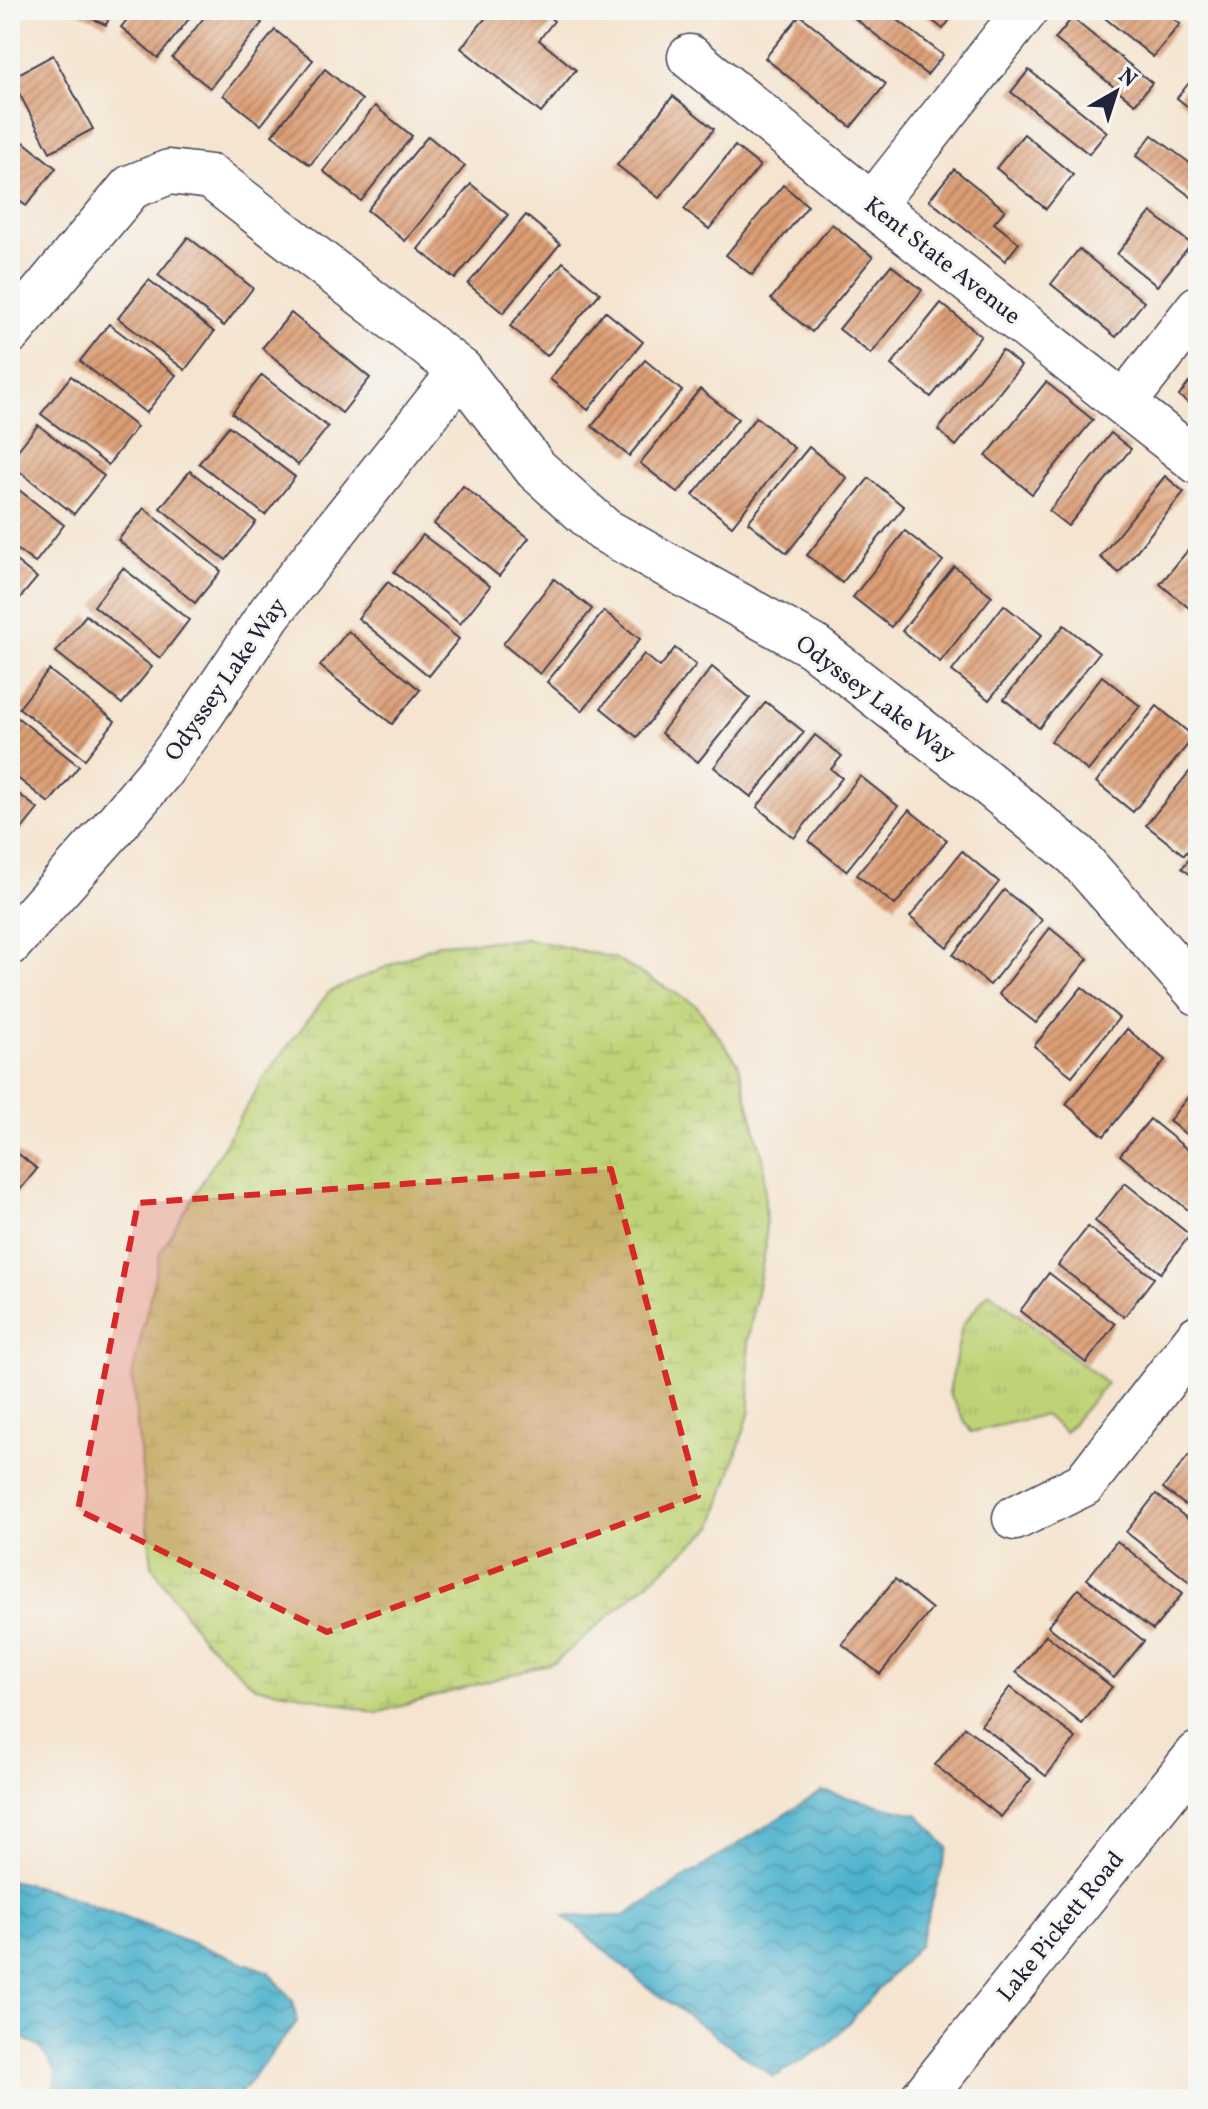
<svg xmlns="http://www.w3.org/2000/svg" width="1208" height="2109" font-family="Vollkorn,serif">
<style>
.wetland{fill:url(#wetland-marsh);stroke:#707a58;stroke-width:2}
.park{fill:url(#park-tufts);stroke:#707a58;stroke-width:2}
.water{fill:url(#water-waves);stroke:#386a84;stroke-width:2}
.building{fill:url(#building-hatch)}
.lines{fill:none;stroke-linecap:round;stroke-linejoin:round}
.minor-casing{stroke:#423f51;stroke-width:47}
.major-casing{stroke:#423f51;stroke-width:47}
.minor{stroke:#fff;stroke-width:44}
.major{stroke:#fff;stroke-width:44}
.marked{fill:#d62828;fill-opacity:0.2;stroke:#d62828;stroke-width:6;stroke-dasharray:16 10;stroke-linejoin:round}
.labels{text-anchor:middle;stroke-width:6;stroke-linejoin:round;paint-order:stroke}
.street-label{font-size:24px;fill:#22223b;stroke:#f6f6f2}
</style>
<defs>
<pattern id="wetland-marsh" width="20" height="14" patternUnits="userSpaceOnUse" patternTransform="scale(2)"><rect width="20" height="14" fill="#bfd376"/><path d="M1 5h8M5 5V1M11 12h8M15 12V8" fill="none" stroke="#a4b567"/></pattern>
<pattern id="park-tufts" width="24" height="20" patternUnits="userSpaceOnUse" patternTransform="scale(2)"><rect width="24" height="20" fill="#bfd376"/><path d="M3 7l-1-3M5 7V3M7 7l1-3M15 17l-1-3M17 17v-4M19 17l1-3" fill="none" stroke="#a4b567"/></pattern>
<pattern id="water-waves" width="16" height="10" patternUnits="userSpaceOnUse" patternTransform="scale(2)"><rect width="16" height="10" fill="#4eb2cd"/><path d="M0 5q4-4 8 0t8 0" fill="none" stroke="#4090a8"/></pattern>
<pattern id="building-hatch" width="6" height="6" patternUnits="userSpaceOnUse" patternTransform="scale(2)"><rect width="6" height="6" fill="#db9d74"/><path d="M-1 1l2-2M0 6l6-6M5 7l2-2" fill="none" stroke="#b18060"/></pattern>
</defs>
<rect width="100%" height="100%" fill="#f6f6f2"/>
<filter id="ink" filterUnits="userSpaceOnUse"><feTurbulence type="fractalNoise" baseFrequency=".0125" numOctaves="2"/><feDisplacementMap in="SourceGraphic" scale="16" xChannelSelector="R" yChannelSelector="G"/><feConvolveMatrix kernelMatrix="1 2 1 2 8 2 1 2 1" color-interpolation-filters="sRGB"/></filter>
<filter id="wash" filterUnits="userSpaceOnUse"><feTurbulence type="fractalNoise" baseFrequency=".006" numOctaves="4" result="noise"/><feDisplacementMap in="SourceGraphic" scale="32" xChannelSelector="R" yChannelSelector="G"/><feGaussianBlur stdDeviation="1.8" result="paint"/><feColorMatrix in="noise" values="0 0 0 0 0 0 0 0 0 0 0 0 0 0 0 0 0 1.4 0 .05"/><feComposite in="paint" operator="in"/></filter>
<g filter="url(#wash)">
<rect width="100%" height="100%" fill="#f5e4cf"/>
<polygon class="wetland" points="528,939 614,958 696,1005 738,1063 764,1162 766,1245 748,1339 750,1411 713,1527 555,1662 377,1713 303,1695 255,1687 201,1637 152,1566 132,1376 160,1253 263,1079 329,992 438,944"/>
<polygon class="park" points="989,1292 1107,1383 1065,1432 1044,1415 971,1432 949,1393 962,1326"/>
<g class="water">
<polygon points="822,1791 919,1815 948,1848 919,1945 828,2045 774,2077 646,1986 564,1916 624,1916"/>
<polygon points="10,1880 55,1891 269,1972 293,2001 297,2022 236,2099 51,2099 57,2073 40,2048 10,2030"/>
</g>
<g id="blocks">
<g class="building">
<polygon points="73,10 113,10 106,25"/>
<polygon points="135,10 196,10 158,58 121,27"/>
<polygon points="210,10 246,10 262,23 210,88 172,58"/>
<polygon points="492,10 540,10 554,21 539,40 576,70 541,113 461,48"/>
<polygon points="850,10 885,10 943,55 927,75 848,13"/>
<polygon points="919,10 957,10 943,29"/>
<polygon points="1095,10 1163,10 1180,24 1153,57"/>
<polygon points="800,15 886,84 851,127 765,58"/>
<polygon points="1072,18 1152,83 1135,104 1055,39"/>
<polygon points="275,30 313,60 261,125 223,95"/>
<polygon points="53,55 93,129 50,152 11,78"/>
<polygon points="325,69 362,100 310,165 272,135"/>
<polygon points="1029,70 1107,132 1089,154 1011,92"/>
<polygon points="1192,79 1198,83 1198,115 1177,98"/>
<polygon points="673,96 714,129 659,198 617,165"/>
<polygon points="375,106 412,136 361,201 323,171"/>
<polygon points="10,131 56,168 26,206 10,193"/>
<polygon points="1024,134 1073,175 1046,209 996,168"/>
<polygon points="1152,135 1198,169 1198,202 1136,156"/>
<polygon points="428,136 465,166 405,241 367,210"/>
<polygon points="735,146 760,166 709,229 684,209"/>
<polygon points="954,169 1005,210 994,223 1019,243 1005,261 929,200"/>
<polygon points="471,184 508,215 455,279 418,249"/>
<polygon points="783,185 808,206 752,275 726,255"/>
<polygon points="1151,212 1191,244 1157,286 1117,254"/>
<polygon points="526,215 560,244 503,313 468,284"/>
<polygon points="832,224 873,257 812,332 771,299"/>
<polygon points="188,237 253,288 224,326 158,275"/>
<polygon points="1079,249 1144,302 1116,337 1051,284"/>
<polygon points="563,262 600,293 547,356 510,326"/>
<polygon points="891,265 922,290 871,354 839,329"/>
<polygon points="149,280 214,332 185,370 118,318"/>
<polygon points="941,303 981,336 931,397 891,365"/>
<polygon points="605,311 643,342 588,410 550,379"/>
<polygon points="291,313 370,378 342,413 262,348"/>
<polygon points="109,324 176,375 146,413 80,361"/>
<polygon points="1002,350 1021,366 956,446 938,430"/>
<polygon points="645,360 682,391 629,456 592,426"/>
<polygon points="262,375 328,427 298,465 232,413"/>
<polygon points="71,376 137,427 108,465 41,414"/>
<polygon points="1193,377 1198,380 1198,410 1179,396"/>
<polygon points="1046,382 1093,420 1032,494 986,456"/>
<polygon points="700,389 738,419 678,493 640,463"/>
<polygon points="756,417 794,448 732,526 693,495"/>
<polygon points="38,425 104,476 74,514 10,464 10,460"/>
<polygon points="229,426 295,477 265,515 199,463"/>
<polygon points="1111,433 1131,449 1068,526 1049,511"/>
<polygon points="809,447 847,478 787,553 748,522"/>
<polygon points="190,471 256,522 226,560 160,508"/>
<polygon points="1165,476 1184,492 1119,573 1100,557"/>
<polygon points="869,478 904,507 842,583 807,555"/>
<polygon points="10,483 64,525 35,563 10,544"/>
<polygon points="463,486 529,538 499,576 434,524"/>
<polygon points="144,508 221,571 195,603 118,540"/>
<polygon points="905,531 943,561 891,627 853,597"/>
<polygon points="423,535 490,586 460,624 394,572"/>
<polygon points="1198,538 1198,597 1189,608 1160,584"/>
<polygon points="10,556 37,578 10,610"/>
<polygon points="954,566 992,596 940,662 902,631"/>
<polygon points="123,568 189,620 160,658 94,606"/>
<polygon points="554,579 592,609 540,674 503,644"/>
<polygon points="388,582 459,639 429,676 358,618"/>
<polygon points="1004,605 1042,635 989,700 952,671"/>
<polygon points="604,611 640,639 582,711 547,682"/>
<polygon points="86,615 152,667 122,704 56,652"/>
<polygon points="1064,625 1099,653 1039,728 1004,699"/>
<polygon points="348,631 420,690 392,724 320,666"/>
<polygon points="675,648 696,665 637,737 601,708 644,654 660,667"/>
<polygon points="712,667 750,698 698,762 661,733"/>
<polygon points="49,670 115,721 85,759 19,708"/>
<polygon points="1102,676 1140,706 1088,771 1051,741"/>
<polygon points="766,702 804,732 751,797 714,767"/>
<polygon points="1157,706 1194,737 1133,812 1096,782"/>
<polygon points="13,714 79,766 49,803 10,772 10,718"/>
<polygon points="815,735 842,756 831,769 842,778 794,838 757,807"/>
<polygon points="1198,761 1198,838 1184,855 1146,825"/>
<polygon points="860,776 898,806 846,871 809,841"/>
<polygon points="10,787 38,809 10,844"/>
<polygon points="909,810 947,840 895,905 857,875"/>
<polygon points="1198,848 1198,881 1182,868"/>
<polygon points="962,851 999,882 947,947 910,917"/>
<polygon points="1004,890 1042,920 990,985 953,955"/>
<polygon points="1050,928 1088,959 1036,1023 999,994"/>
<polygon points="1082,987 1119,1018 1072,1076 1034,1046"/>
<polygon points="1127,1029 1165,1060 1104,1136 1066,1104"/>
<polygon points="1198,1084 1198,1144 1169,1121"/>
<polygon points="1150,1119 1198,1158 1198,1218 1120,1155"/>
<polygon points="10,1147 37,1169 10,1202"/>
<polygon points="1125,1183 1190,1235 1161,1273 1095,1221"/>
<polygon points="1088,1227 1154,1278 1124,1317 1058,1265"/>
<polygon points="1049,1273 1115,1324 1086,1363 1020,1311"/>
<polygon points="1193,1450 1198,1453 1198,1515 1163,1488"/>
<polygon points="1156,1494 1198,1527 1198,1576 1192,1584 1126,1532"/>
<polygon points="1117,1541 1183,1593 1153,1630 1087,1579"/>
<polygon points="895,1579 932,1609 880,1674 842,1644"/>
<polygon points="1078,1589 1144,1641 1114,1678 1048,1626"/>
<polygon points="1046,1635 1112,1687 1082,1724 1016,1672"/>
<polygon points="1010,1687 1076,1738 1046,1776 981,1725"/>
<polygon points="965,1727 1031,1779 1001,1817 935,1765"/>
<polygon points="1198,2082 1198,2098 1190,2092"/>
</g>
</g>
</g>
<g filter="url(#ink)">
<use href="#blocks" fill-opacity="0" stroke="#423f51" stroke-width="2"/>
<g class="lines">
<defs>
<g id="minor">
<polyline points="690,57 872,205 1198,462"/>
<polyline points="872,205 1026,10"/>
<polyline points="10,332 131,187 169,172 211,177 461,371 536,469 604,530 813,646 974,772 1076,855 1198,993"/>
<polyline points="1124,403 1198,308"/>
<polyline points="10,943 111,830 160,772 202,714 270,613 461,371"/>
<polyline points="1015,1518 1084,1484 1198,1337"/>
</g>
<polyline id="major" points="922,2099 1198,1754"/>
</defs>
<use href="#minor" class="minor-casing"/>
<use href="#major" class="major-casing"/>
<use href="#minor" class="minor"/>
<use href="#major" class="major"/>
</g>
</g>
<path class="marked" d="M611,1169L698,1496L327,1632L78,1510L138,1203Z"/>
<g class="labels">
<g class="street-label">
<text transform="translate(943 260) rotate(38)" y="8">Kent State Avenue</text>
<text transform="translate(225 679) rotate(-55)" y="8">Odyssey Lake Way</text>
<text transform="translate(876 698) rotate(37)" y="8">Odyssey Lake Way</text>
<text transform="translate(1060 1926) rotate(-51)" y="8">Lake Pickett Road</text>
</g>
</g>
<rect width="1208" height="2109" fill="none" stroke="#f6f6f2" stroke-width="40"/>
<g transform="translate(1116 92) rotate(39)" stroke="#f6f6f2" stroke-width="6" paint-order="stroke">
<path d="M0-6L14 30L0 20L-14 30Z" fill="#22223b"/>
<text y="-12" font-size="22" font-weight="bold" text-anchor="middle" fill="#22223b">N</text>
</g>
</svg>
